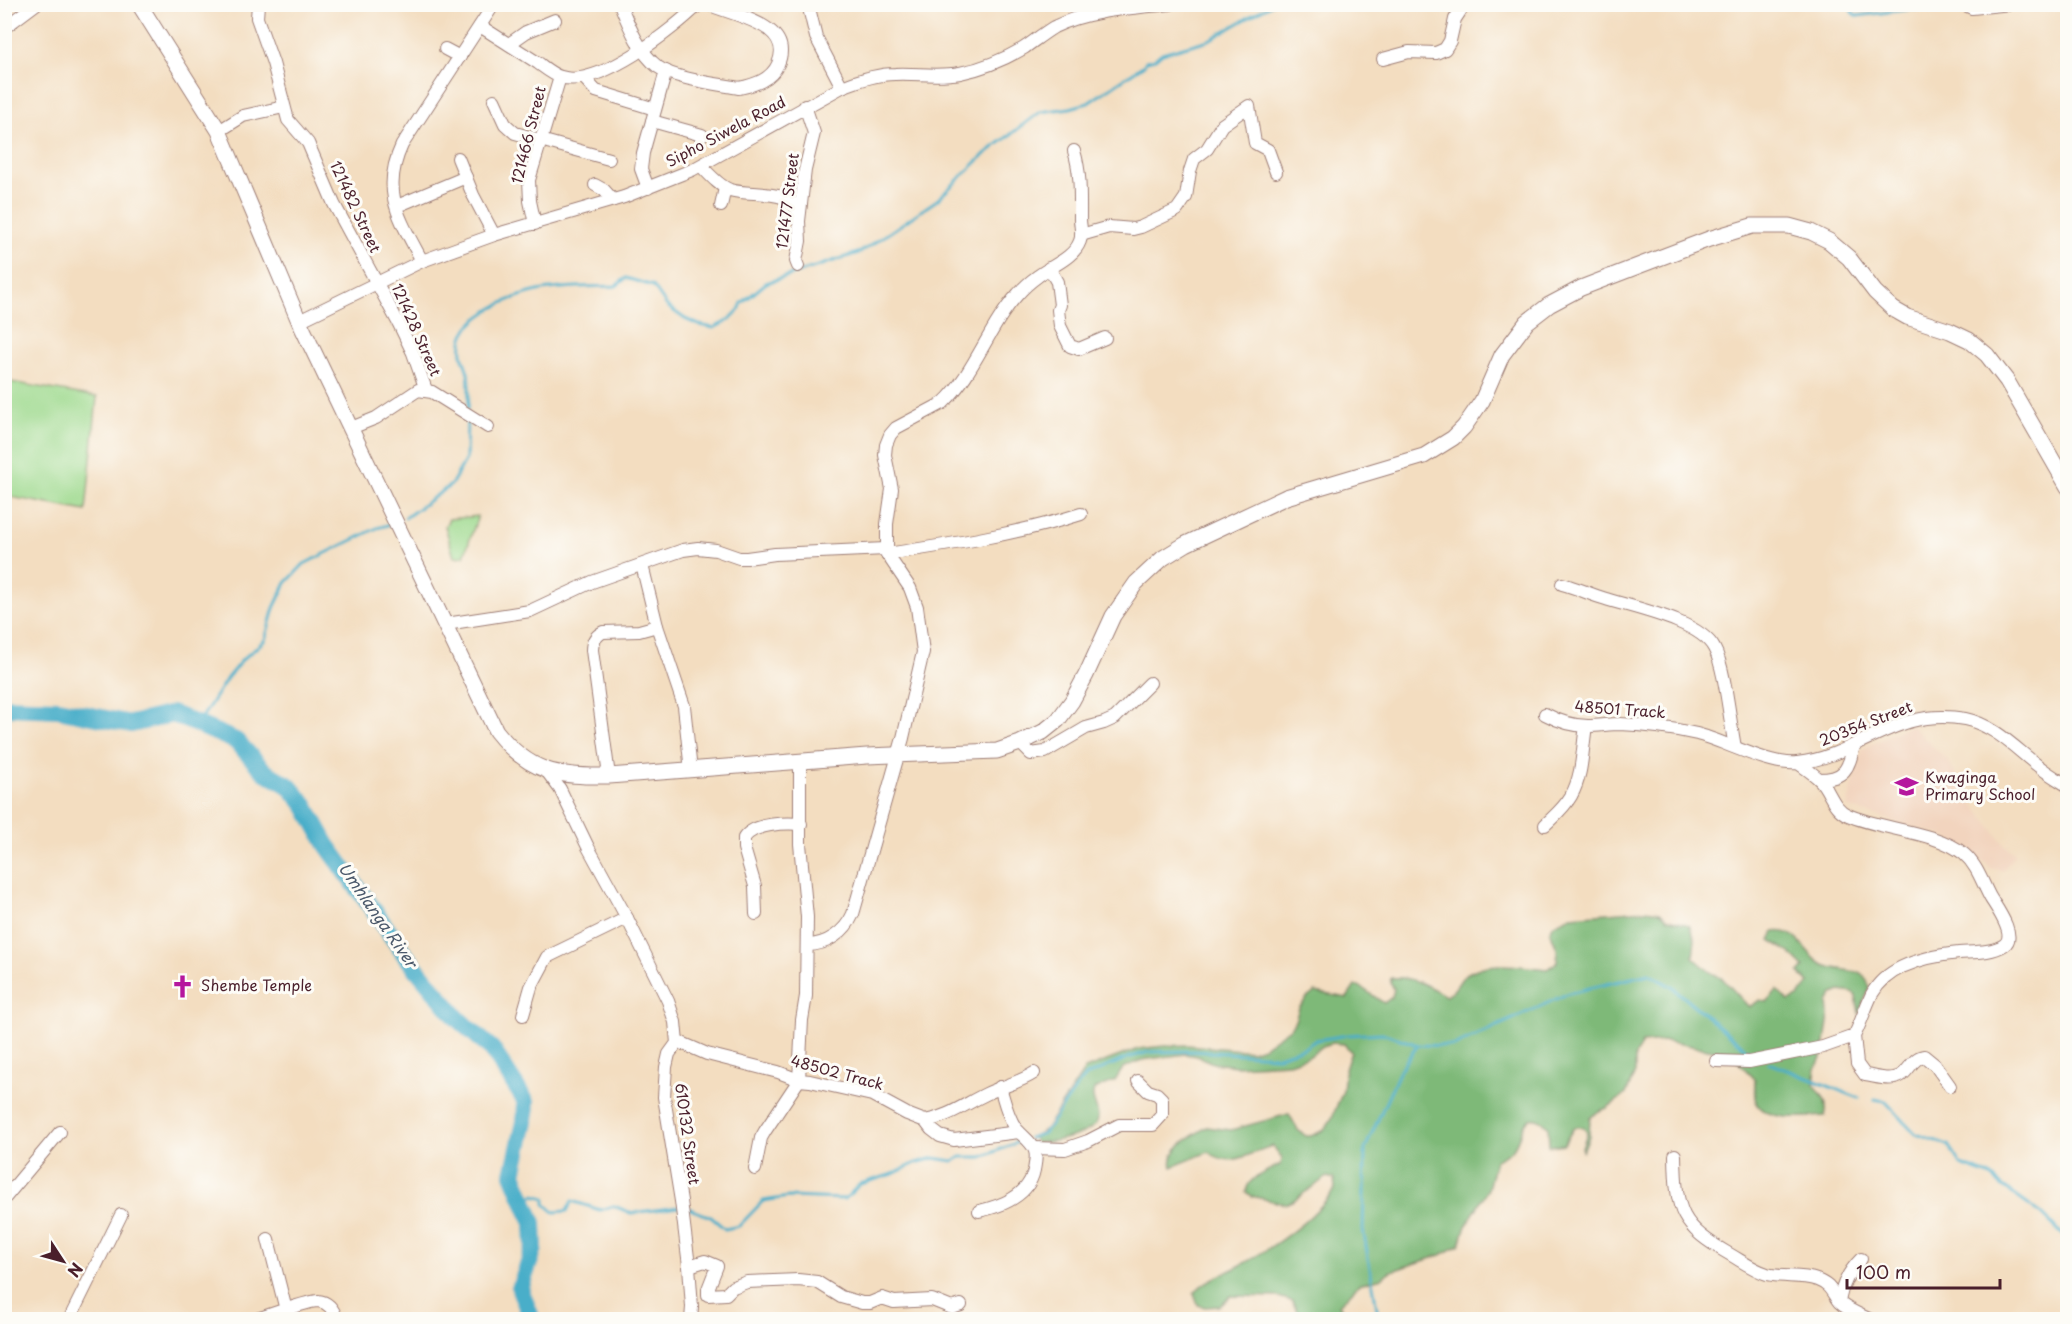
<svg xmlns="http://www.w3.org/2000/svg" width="2072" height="1324" font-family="'Playpen Sans',sans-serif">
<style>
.built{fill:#f2d4be}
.green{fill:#9dd98d;stroke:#747c5c;stroke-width:1.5}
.forest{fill:#7eb978;stroke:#646c52;stroke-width:1.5}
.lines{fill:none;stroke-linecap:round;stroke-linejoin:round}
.stream{stroke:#4aaec9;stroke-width:3}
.river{stroke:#4aaec9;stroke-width:18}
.minor-casing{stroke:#9e7e76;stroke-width:14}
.tertiary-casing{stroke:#9e7e76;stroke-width:17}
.minor{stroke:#fff;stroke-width:12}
.tertiary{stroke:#fff;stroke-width:15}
.labels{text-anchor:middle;stroke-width:6;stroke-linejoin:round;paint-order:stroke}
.street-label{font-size:15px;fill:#4a1f2b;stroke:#fdfcf7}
.poi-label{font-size:15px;fill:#4a1f2b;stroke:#fdfcf7;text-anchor:start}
.water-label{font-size:16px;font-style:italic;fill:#4a586a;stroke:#fdfcf7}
</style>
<rect width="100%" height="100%" fill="#fdfcf7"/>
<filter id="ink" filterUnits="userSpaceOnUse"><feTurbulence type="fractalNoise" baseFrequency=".0167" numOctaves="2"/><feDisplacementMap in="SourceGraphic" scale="12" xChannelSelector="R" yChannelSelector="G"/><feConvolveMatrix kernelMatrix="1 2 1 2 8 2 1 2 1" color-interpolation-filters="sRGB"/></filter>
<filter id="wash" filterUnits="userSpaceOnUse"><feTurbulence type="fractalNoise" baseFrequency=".008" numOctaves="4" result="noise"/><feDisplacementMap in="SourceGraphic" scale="24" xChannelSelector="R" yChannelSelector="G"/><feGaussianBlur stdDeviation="1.35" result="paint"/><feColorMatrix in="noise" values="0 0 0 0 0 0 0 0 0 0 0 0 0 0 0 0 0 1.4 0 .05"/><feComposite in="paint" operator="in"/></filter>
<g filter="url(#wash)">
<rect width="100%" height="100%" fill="#f3ddc0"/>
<polygon class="built" points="1911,725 1949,762 1970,799 2003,843 2015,854 2003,871 1991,868 1969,849 1943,836 1847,807 1862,749"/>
<g class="green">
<polygon points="5,381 97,397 86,511 5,496"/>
<polygon points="478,516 464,556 454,557 445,526 449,519"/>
</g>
<path class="forest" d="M1645,910L1660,912L1668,919L1689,925L1695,939L1693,957L1710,972L1723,979L1749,1007L1760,1000L1767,1002L1777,990L1789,1001L1798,997L1809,983L1799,973L1804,967L1789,952L1770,940L1774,932C1799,928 1804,954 1822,964C1836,971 1850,969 1863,974L1870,987L1859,1013L1856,996L1853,993L1840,991L1833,994L1828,1002L1829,1015L1824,1050L1816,1069L1814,1084C1822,1095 1829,1102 1825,1116C1806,1117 1761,1123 1755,1098C1754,1093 1755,1085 1755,1079L1729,1053L1665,1041L1642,1043L1635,1056V1072L1626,1094L1607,1108L1599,1111L1590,1118L1589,1136L1583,1151L1582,1147L1587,1133L1584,1127H1574L1564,1144L1549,1146L1548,1126C1521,1103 1523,1139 1512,1150C1508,1154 1501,1157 1495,1161L1488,1189L1465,1228L1460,1245L1441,1255L1389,1272L1382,1278L1359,1284L1339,1305L1346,1315V1319H1295L1298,1313L1292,1301L1279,1297L1231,1296L1220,1306L1205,1307L1198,1305L1194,1294C1203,1279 1226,1274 1241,1265C1275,1246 1312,1221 1335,1189L1334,1179L1327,1177L1294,1200L1285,1204L1251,1196L1246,1192C1247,1177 1269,1171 1281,1164L1282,1158L1273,1146C1248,1152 1234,1170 1208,1152L1172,1167C1167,1148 1194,1135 1207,1127L1231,1130L1289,1114L1298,1130L1306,1136H1311L1324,1130L1331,1120L1343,1091L1345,1069L1351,1052L1344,1044L1332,1043L1323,1046L1310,1056L1289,1063L1236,1066L1213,1063L1197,1056L1185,1054L1142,1060L1123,1068L1115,1081L1094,1089C1090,1100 1098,1107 1098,1117C1098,1136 1050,1142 1036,1143L1033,1138L1034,1136L1045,1130L1085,1069L1138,1049L1164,1046L1187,1045L1252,1051L1263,1047L1290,1028L1295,1021L1299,1008L1307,998L1315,992L1347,998L1355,986H1359L1384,1003L1392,997L1394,989L1390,983L1391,978C1413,976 1428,986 1446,996C1457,991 1458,979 1468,973C1492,959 1522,967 1547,969L1557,962V949L1550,931L1554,924L1571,916Z"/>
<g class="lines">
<g class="stream">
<polyline points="1849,4 1852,12 1857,16 1912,9 1935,10 1952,4"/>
<path d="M468,409C469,397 470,385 468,373C465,361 460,357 462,342C466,315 514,296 538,291C561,286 593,287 616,286L626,278L653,286L667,306L685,319L699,325L714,328L729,320L739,310L742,303L766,283L861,252L937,200L985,154L1040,112L1070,108L1088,103L1144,65L1146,61L1155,59L1162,53L1209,40L1272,4"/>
<polyline points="405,518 451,485 466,459 467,418"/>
<polyline points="198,724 227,678 242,660 265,640 274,608 286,583 304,564 377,528 388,525"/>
<polyline points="1769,1063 1859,1098"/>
<polyline points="1874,1099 1885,1101 1916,1134 1948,1145 1961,1165 1989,1175 2003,1187 2044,1216 2063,1235 2068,1237"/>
<polyline points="1029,1138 1044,1133 1081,1081 1088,1075 1127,1058 1149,1052 1191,1051 1278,1056 1304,1048 1316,1040 1348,1035 1382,1033 1418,1045 1454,1046 1569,993 1649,974 1672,987 1752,1054"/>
<polyline points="524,1203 534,1195 545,1198 545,1204 554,1212 567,1211 572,1201 600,1210 614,1206 631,1213 679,1207"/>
<polyline points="685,1207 711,1217 725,1229 739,1226 763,1201 789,1197 845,1199 860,1184 893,1174 916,1163 934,1158 953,1161 961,1157 982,1157 1023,1140"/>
<polyline points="1379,1320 1363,1229 1365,1149 1401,1068 1418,1045"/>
</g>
<polyline class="river" points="4,707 58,709 131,724 173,714 236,741 265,772 288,785 305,805 327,845 406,956 458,1019 492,1049 526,1102 525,1122 513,1174 533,1223 534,1248 520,1289 532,1320"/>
</g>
</g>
<g filter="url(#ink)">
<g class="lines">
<defs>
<g id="minor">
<polyline points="258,4 257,18 273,63 288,120 308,143 334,204 399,324 413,353 426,390"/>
<path d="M620,4C629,26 639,52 658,67C674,79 718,84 739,88C754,85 771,80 778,64C795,24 733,16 708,4"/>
<polyline points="808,4 816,37 842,87"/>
<polyline points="1963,4 1972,8 2011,4"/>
<path d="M480,26C499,38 519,51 538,63C545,68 553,75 561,77C598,89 674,29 699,4"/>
<polyline points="4,28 36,4"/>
<polyline points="509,44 526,32 555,20"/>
<polyline points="445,49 460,57"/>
<polyline points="1383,59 1409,52 1436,53 1445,49 1450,41 1455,19 1465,4"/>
<polyline points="584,78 596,91 655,109"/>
<polyline points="494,100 505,124 515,133 609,159"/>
<polyline points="652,121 702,135"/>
<polyline points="219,131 243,116 284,107"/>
<polyline points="458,158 473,195 494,235"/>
<path d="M701,166C709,174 719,186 730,190C751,197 795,186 799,217"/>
<polyline points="595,185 604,190 613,200"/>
<polyline points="648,188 641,169 643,153 666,71"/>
<polyline points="397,206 466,177"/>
<polyline points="721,206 725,188"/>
<polyline points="535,224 530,201 529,180 560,77"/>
<polyline points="1081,235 1109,227 1133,229 1141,227 1177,210 1186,197 1190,171 1194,159 1207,149 1222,125 1249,106 1255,143 1268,150 1276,172"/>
<path d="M422,261C400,219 380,192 402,145L494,4"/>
<polyline points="798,266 796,261 800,241 799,221 805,170 814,133 805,106"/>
<polyline points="1049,268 1057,282 1060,305 1058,310 1060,326 1070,346 1079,349 1105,338"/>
<path d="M299,321L422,261L494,235L624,197L692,170L842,87C859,80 877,74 895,74C917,73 938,77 960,73C981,69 1005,59 1024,48C1034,41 1044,33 1054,27C1087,10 1135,8 1171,4"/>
<polyline points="351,428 376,418 418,390 432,392 488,427"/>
<path d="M887,554C953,544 1018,534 1081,514"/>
<polyline points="642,565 657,626 684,706 691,771"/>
<path d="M1562,584C1578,588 1591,595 1606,599C1634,608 1700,621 1714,648C1725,667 1730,723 1735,747"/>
<polyline points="446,624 530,611 592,582 683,550 698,548 716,550 739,558 747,558 775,554 886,549"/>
<path d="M1545,714C1558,721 1574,726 1588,726C1599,726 1609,724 1620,724C1646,725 1672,728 1697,734C1724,741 1770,766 1797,763C1860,756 1895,706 1965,719C1995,725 2018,751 2041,768C2050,775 2059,780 2068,786"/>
<polyline points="1020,743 1031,754 1045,752 1086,728 1104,723 1115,718 1150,683"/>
<polyline points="546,770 560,789 588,847 627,918 668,1001 675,1022 677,1043 669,1054 666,1067 664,1097 681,1201 689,1266 692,1307 691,1320"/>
<path d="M609,776L592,650C592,642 595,636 603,632L639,631L657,626"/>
<path d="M1819,779C1845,779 1848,769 1854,746"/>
<path d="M1545,825C1554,816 1564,808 1571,796C1583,775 1582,750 1586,726"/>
<path d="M756,914L755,886L744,848V838C754,823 785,823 801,824"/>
<path d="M807,945C827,945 845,932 853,914L903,738L923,652L917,607L910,588L887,554V524L892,489L885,455L886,445L890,435L896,428L943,403C975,373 988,327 1018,294C1024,287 1031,281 1038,276C1051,266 1074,258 1080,241C1083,234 1080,226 1080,219C1080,195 1081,173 1074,151"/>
<polyline points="523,1015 531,987 547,957 627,918"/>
<path d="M1854,1036L1857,1064L1865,1075C1874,1076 1884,1080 1894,1078C1909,1076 1910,1058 1924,1056L1935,1065L1950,1086"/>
<polyline points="677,1043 684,1044 707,1054 778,1072 799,1080 810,1081 872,1095 907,1114 925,1121 931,1129 940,1136 954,1140 1019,1132"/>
<path d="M1716,1061L1749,1062L1823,1047L1854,1036C1861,1023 1865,1008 1872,994C1888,964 1929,956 1959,953C1973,952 1992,953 2004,945C2018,936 1995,906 1990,897C1982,882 1977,865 1964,854C1936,831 1882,830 1848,815C1833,809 1830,791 1820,780C1814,774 1805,768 1798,763"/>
<path d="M925,1121C948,1117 965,1104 986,1094C1002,1086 1019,1083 1034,1073"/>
<polyline points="1034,1148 1065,1149 1088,1141 1119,1125 1153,1125 1162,1115 1162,1099 1157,1094 1148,1091 1138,1081"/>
<path d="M1675,1155C1676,1212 1680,1226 1731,1255C1743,1262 1754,1270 1767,1274C1783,1278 1801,1274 1817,1280C1832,1286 1831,1292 1839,1302C1847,1310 1861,1315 1871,1320"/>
<polyline points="755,1169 761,1138 765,1131 799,1080 802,1020 806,996 807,917 800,844 800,761"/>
<polyline points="4,1199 60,1132"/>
<path d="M979,1211C1002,1206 1029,1196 1034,1170C1035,1164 1037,1157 1035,1151C1032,1141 1020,1135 1015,1127C1007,1115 1004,1100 1000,1087"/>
<polyline points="268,1239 286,1310"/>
<polyline points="689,1266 705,1261 717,1266 708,1289 708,1295 726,1294 733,1287 747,1282 798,1280 817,1282 841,1297 862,1303 870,1303 882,1298 894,1302 932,1300 952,1308 961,1305"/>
<path d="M1839,1301C1842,1284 1849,1271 1861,1259"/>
<polyline points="69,1320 121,1215"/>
<path d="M254,1320C267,1316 307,1301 318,1301C329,1302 334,1310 337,1320"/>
</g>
<path id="tertiary" d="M139,4L219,131L299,321L496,731C529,773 558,777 609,776L867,756L997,751L1020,743L1043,732L1058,720L1072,701L1086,675L1113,616L1136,583L1163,558L1186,544L1286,497L1424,456L1453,438L1464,427L1482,401L1502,355L1527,322L1549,305L1581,288L1638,266L1709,239L1752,226H1789L1811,232L1829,241L1849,258L1875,292L1893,309L1907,317L1950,331L1969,340L1987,355L2007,381L2068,487"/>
</defs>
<use href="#minor" class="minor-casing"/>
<use href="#tertiary" class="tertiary-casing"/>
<use href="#minor" class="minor"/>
<use href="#tertiary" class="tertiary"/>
</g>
</g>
<defs>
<symbol id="school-bare" viewBox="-9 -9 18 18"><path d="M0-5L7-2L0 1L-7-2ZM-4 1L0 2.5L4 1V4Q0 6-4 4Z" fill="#b5179e" stroke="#fdfcf7" stroke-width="2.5" paint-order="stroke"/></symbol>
<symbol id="church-bare" viewBox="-9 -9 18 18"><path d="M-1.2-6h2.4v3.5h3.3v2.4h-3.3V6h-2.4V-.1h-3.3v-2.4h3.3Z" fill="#b5179e" stroke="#fdfcf7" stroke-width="2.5" paint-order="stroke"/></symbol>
</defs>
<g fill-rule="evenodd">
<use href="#school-bare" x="1890" y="770" width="33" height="33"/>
<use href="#church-bare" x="166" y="970" width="33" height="33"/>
</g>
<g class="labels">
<g class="street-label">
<text transform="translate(726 132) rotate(-28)" y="5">Sipho Siwela Road</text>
<text transform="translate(529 135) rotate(-76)" y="5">121466 Street</text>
<text transform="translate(788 201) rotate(-83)" y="5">121477 Street</text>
<text transform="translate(355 207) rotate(65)" y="5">121482 Street</text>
<text transform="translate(416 330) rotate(66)" y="5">121428 Street</text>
<text transform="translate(1620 710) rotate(4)" y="5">48501 Track</text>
<text transform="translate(1866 724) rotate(-21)" y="5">20354 Street</text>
<text transform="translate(837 1073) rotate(15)" y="5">48502 Track</text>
<text transform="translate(687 1134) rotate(82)" y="5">610132 Street</text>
</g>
<g class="poi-label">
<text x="1925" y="783">Kwaginga<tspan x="1925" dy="17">Primary School</tspan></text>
<text x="201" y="991">Shembe Temple</text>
</g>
<g class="water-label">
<text transform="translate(378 915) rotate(55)" y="6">Umhlanga River</text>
</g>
</g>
<rect width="2072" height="1324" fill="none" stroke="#fdfcf7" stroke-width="24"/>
<g transform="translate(63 1261) rotate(126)" stroke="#fdfcf7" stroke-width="4.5" paint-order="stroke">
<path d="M0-4.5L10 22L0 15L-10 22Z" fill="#4a1f2b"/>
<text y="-9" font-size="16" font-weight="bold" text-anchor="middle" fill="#4a1f2b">N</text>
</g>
<path d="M1847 1279v9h153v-9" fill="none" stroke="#4a1f2b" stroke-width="3"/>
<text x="1856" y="1279" font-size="18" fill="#4a1f2b" stroke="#fdfcf7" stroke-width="4.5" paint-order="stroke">100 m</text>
</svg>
